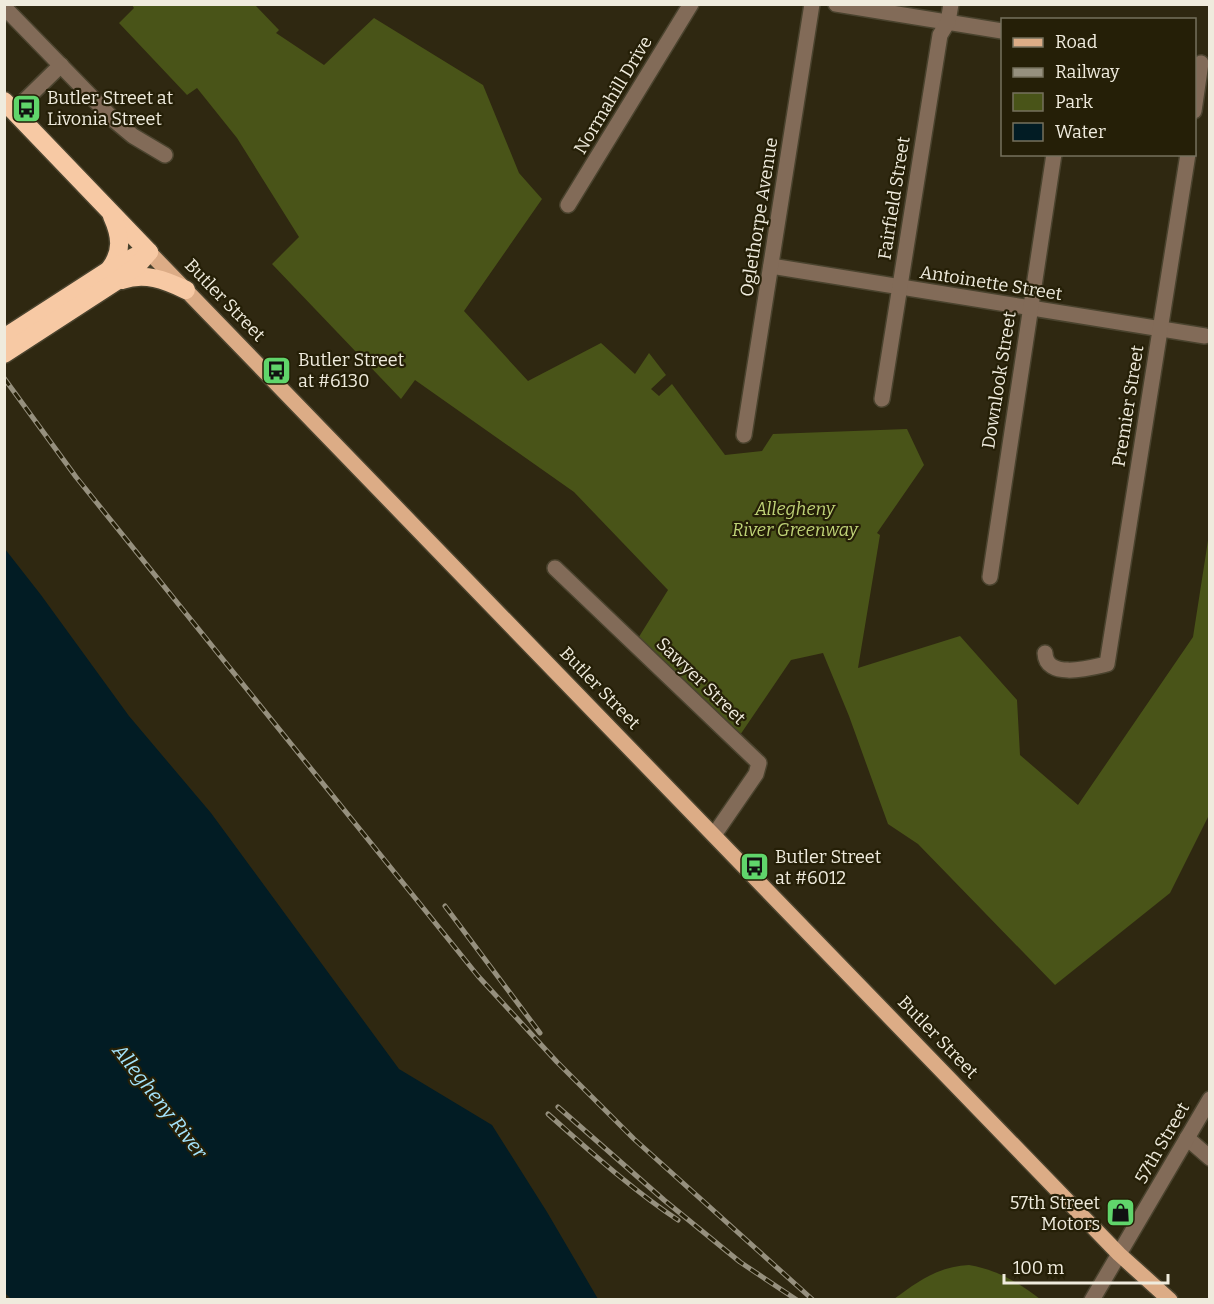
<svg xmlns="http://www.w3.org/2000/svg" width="1214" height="1304" font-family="Bitter,serif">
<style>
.green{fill:#495418}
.water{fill:#021c24}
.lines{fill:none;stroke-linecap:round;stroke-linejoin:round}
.minor-casing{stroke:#4a432e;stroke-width:18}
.major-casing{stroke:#4a432e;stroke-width:18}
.highway-casing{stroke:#4a432e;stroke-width:21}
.minor{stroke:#826b58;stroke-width:15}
.major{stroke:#dcac86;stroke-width:15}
.highway{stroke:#f7c9a4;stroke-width:18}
.rail-casing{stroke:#96907e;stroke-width:5}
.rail{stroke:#251f07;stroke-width:3;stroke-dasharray:9;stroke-linecap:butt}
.labels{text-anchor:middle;stroke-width:4.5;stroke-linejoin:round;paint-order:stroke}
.street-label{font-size:18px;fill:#efebdd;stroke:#251f07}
.poi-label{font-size:18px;fill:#efebdd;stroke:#251f07;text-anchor:start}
.park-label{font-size:18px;font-style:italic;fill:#bfd377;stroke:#251f07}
.water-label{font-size:20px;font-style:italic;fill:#a5e4fc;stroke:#251f07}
</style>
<rect width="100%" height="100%" fill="#2f2811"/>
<g class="green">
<polygon points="132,5 255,5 279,30 276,33 324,65 374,18 483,85 519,173 542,199 464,311 528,381 601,343 635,374 649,353 666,375 651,389 659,396 672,384 725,455 762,451 773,434 907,429 924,465 877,533 880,535 858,668 960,636 1017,700 1020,755 1078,805 1193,637 1209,534 1209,815 1170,893 1055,985 918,844 888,824 849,716 823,653 791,660 738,738 637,640 668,590 574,492 415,380 401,399 272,264 299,237 237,138 197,88 187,95 119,23 134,8"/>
<path d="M969,1265C997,1270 1018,1282 1040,1299H894C917,1282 939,1266 969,1265Z"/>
</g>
<polygon class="water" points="5,549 41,595 129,716 211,813 399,1069 492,1125 547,1212 598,1299 11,1299 4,1292"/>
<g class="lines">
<defs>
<g id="minor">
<polyline points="836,4 1002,31"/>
<polyline points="4,7 115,121 133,136 165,155"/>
<polyline points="14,111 61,65"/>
<polyline points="1194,111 1201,63"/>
<polyline points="568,205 691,4"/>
<polyline points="771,266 1205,336"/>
<polyline points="882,399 940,35 948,22 951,4"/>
<polyline points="744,435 812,4"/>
<polyline points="555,568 759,763 756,774 714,835"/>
<polyline points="990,577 1054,154"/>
<path d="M1045,653C1046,680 1090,668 1107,664L1188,154"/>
<polyline points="1187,1138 1210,1158"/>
<polyline points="1092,1300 1210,1099"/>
</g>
<polyline id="major" points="149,252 1119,1254 1170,1300"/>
<g id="highway">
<polyline points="4,101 149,252"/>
<path d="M109,270C123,252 121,236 112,216"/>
<path d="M122,280C145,272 165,280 186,290"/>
<polyline points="4,338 109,270 136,256"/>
<polyline points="4,354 115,282 137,266 149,252"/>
</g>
</defs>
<use href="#minor" class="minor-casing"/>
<use href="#major" class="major-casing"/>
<use href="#highway" class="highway-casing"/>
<use href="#minor" class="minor"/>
<use href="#major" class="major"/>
<use href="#highway" class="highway"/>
<defs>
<g id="rail">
<polyline points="4,378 76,477 478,976 557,1062 634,1139 813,1300"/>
<polyline points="445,906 540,1033"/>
<polyline points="558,1107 664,1200 740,1262 797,1300"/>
<path d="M548,1114C590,1151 631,1189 678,1220"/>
</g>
</defs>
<use href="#rail" class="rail-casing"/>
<use href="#rail" class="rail"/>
</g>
<defs>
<symbol id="bus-square" viewBox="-11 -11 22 22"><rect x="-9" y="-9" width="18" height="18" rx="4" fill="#60d56b" stroke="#251f07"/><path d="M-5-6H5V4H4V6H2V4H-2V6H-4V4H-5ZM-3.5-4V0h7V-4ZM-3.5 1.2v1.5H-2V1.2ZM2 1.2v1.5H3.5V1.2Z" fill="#111"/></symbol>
<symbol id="shop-square" viewBox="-11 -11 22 22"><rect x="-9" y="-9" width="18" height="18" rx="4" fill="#60d56b" stroke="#251f07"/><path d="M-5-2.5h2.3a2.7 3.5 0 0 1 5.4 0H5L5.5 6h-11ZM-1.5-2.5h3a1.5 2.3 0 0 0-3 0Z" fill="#111"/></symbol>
</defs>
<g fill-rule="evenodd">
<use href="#bus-square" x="10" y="92" width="33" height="33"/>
<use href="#bus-square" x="260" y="354" width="33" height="33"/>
<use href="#bus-square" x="738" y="850" width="33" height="33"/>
<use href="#shop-square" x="1104" y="1196" width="33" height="33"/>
</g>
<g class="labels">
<g class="street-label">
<text transform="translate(613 95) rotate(-59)" y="6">Normahill Drive</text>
<text transform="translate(894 198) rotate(-81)" y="6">Fairfield Street</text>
<text transform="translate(759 217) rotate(-81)" y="6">Oglethorpe Avenue</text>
<text transform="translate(991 283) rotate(9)" y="6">Antoinette Street</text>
<text transform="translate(225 300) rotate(46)" y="6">Butler Street</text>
<text transform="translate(999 380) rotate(-81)" y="6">Downlook Street</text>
<text transform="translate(1128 406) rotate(-81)" y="6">Premier Street</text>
<text transform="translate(701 681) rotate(44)" y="6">Sawyer Street</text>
<text transform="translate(600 688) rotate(46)" y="6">Butler Street</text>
<text transform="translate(938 1037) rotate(46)" y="6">Butler Street</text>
<text transform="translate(1162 1143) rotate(-60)" y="6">57th Street</text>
</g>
<g class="poi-label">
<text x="47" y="104">Butler Street at<tspan x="47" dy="21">Livonia Street</tspan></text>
<text x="298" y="366">Butler Street<tspan x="298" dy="21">at #6130</tspan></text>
<text x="775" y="863">Butler Street<tspan x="775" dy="21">at #6012</tspan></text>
<text x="1100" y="1209" text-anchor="end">57th Street<tspan x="1100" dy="21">Motors</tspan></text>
</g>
<g class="park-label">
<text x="795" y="515">Allegheny<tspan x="795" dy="21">River Greenway</tspan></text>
</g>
<g class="water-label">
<text transform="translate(160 1101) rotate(52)" y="7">Allegheny River</text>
</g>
</g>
<rect width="1214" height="1304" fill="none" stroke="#efebdd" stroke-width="12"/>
<rect x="1001" y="18" width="195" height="138" fill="#251f07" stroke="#76715d" stroke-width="1.5"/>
<rect x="1013" y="38" width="30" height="9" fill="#dcac86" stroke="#76715d" stroke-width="1.5"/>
<text x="1055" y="48" font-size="18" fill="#efebdd">Road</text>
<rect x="1013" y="68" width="30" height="9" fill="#96907e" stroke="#76715d" stroke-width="1.5"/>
<text x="1055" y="78" font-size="18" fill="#efebdd">Railway</text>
<rect x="1013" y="93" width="30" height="18" fill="#495418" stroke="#76715d" stroke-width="1.5"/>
<text x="1055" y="108" font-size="18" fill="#efebdd">Park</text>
<rect x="1013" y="123" width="30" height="18" fill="#021c24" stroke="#76715d" stroke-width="1.5"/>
<text x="1055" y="138" font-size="18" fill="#efebdd">Water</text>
<path d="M1004 1274v9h164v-9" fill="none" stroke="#efebdd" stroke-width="3"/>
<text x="1013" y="1274" font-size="18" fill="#efebdd" stroke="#251f07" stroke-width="4.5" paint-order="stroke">100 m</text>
</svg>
